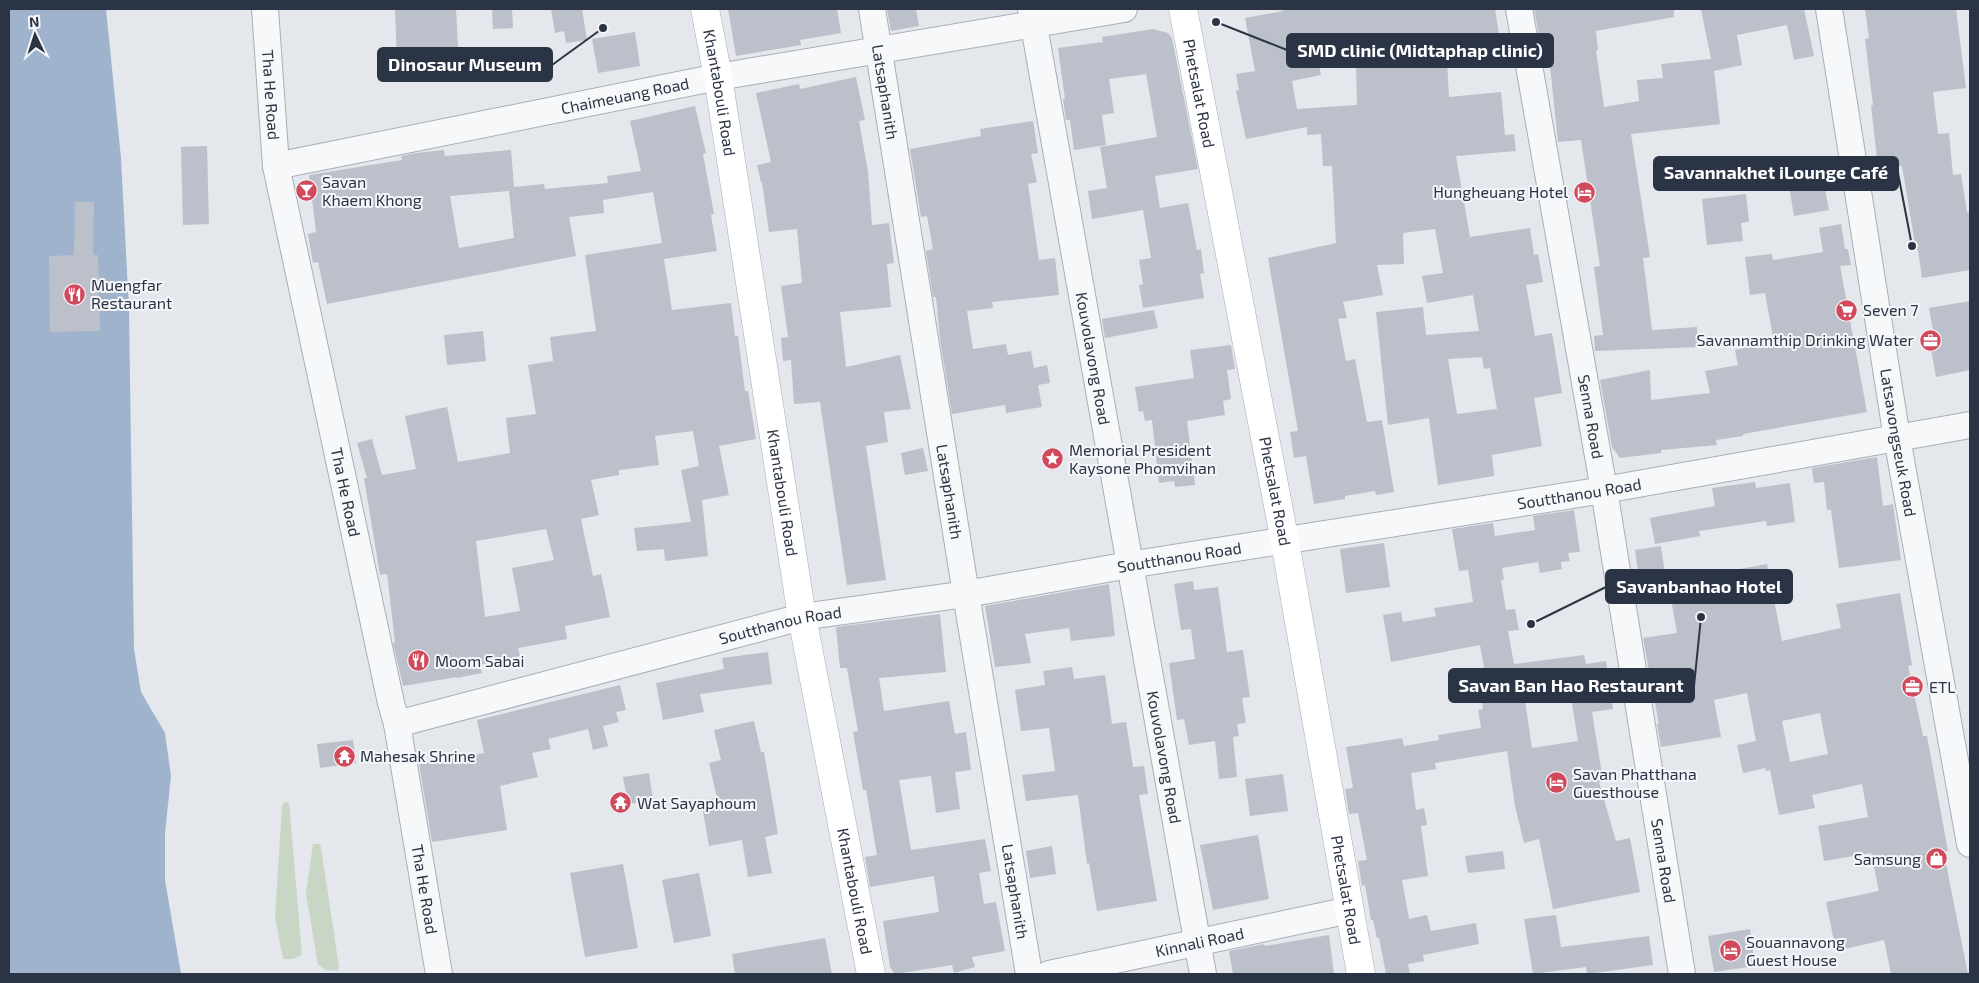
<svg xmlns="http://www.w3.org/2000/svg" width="1979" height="983" font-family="'Exo 2',sans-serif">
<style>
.green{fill:#c9d6c5}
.water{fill:#9fb4cc}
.building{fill:#bbc0ca;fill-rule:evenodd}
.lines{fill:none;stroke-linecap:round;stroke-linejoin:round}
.minor-casing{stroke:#a9aeb7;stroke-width:28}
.major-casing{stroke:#a3abb8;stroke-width:29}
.minor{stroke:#f7f8fa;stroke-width:26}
.major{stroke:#fff;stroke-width:28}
.labels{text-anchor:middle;stroke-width:4;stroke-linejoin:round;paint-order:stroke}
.street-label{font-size:16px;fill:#2b3445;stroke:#f4f6f9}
.poi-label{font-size:16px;fill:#2b3445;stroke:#f4f6f9;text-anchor:start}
.leader{fill:none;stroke:#2b3445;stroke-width:2}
.callout-dot{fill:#2b3445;stroke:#f4f6f9;stroke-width:2}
.callout{fill:#2b3445;stroke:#2b3445;stroke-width:2}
.callout-label{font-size:18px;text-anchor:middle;font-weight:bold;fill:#fff}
</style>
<rect width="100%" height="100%" fill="#e4e7ec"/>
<g class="green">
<polygon points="285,802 289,802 302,955 293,959 283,959 275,917 282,806"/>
<polygon points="313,844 319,844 321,847 339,967 338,971 326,970 318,965 306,894"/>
</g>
<polygon class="water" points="9,9 106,9 121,158 129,309 134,649 141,692 165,733 171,776 165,833 165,880 181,974 9,974"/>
<g class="building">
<polygon points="395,9 456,9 458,47 431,48 432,60 397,61"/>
<polygon points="492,9 512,9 513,28 493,29"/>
<polygon points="551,9 582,9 587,40 566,43 564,31 555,33"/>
<polygon points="728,9 837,9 841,33 800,40 801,45 736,56"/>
<polygon points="887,9 916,9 919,26 891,31"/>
<path d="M1283,9H1495L1502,53L1447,61L1449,97L1501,92L1505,135L1514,134L1516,151L1456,156L1470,237L1530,228L1534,255L1538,254L1543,282L1526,285L1535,336L1552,333L1562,393L1534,398L1542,446L1492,455L1494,476L1438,485L1429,418L1388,425L1376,312L1423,307L1426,335L1479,331L1473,295L1427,303L1422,276L1443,273L1435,229L1403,233L1404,264L1377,265L1383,295L1343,302L1347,318L1338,319L1346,361L1355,359L1367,422L1382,420L1394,492L1376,495L1375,491L1345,496V499L1314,504L1306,456L1294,458L1290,432L1298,431L1268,258L1336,243L1332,166H1323L1321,134L1307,135V127L1246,139L1236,91L1239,90L1236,74L1255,71L1245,18L1283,11ZM1352,51L1354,63L1356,62L1357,105L1297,109L1292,81L1321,75L1317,58ZM1482,357L1484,369L1490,368L1497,409L1457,414L1448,359Z"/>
<polygon points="1534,9 1674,9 1674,17 1596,31 1598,50 1596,50 1604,107 1639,101 1637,80 1663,78 1661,64 1711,59 1701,9 1804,9 1814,56 1794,60 1787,25 1737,35 1742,65 1714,71 1720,124 1631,134 1650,257 1643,258 1652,330 1697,327 1698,347 1595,351 1594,336 1603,335 1594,267 1600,266 1581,140 1558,142 1549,56 1543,57"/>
<polygon points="1865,9 1956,9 1966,88 1933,92 1938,134 1949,133 1953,175 1961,174 1967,212 1970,212 1970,270 1922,278 1918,250 1916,250 1902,166 1878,168 1871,105 1873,105 1865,39 1869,38"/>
<polygon points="1153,29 1168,33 1172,38 1198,169 1155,176 1160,208 1188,203 1197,250 1201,249 1204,273 1200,274 1204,298 1143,308 1139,285 1143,284 1139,260 1151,258 1143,210 1092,219 1088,191 1107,188 1100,147 1157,137 1146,74 1109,79 1114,113 1102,115 1106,145 1074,150 1070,120 1066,120 1063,99 1065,99 1058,48 1103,42 1102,37"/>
<polygon points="635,32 640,66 598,73 592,39"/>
<polygon points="856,77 865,120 859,121 868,172 872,225 889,223 894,263 887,264 891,307 840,312 846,367 900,355 911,409 884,412 888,442 866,446 886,580 847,585 820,402 794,404 791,360 783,361 781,338 788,337 781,286 802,283 797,229 769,232 762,182 761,183 757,165 771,162 756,93 799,84 800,89"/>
<path d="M695,106L706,153L703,154L714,214L711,215L717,251L664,259L672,310L731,303L735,336H738L745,391H748L756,439L719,446L729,495L702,500L708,556L665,561L664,549L637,551L634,528L691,522L681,470L699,466L693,431L655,436L659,465L619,470V475L591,480L599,515L581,519L593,576L601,574L610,617L565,626L567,639L518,648L520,656L480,665L482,673L457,678V677L403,686L393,643L395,642L387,574L380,575L364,478H367L357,443L372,439L382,475L416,469L405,416L447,407L458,462L510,453L506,418L536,414L528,365L553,361L550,337L596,331L585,255L662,243L653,192L603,200L604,213L569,217L576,256L327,304L318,262L313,263L308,234L316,232L309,175L402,160L401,156L416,153L444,150L445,156L511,150L514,187L544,184L545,189L608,183L607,176L641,171L630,121ZM509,191L514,238L459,248L450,196ZM546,529L554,560L512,568L520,611L485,617L476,541Z"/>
<polygon points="1033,121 1038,153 1031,154 1037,182 1028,184 1039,260 1055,258 1059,295 992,302 993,308 967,311 973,349 1006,344 1008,355 1031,351 1034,368 1047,365 1050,383 1038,385 1042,407 1006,413 1005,405 952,414 940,339 936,297 933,297 926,251 933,249 927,216 921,217 910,149 981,136 980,129"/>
<polygon points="207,146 209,224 183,225 181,147"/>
<polygon points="1820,162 1829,210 1794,216 1786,168"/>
<polygon points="1746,194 1749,222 1741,223 1743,241 1707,245 1702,199"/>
<polygon points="75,202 94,202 93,255 98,255 100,331 50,332 49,256 74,255"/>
<polygon points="1841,224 1845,249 1848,249 1851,265 1840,266 1867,412 1743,434 1743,436 1716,440 1717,445 1661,450 1661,453 1620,458 1612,447 1600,380 1650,370 1651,400 1710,393 1705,371 1738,365 1735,350 1774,342 1765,293 1750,295 1745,257 1772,254 1773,260 1823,252 1819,228"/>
<polygon points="1970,301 1970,370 1936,377 1930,344 1935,342 1929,308"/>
<polygon points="1154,310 1158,328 1105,338 1102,319"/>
<polygon points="483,331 486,361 447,365 444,335"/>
<polygon points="1231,345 1235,369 1227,370 1231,399 1223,401 1225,415 1187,421 1195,485 1175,487 1174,481 1159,483 1152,420 1145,421 1143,411 1139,412 1135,387 1194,378 1190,350"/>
<polygon points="923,448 928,471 905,475 901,453"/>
<polygon points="1877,457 1883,506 1893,504 1901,560 1839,568 1831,510 1827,510 1824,482 1814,483 1812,468"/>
<polygon points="1755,482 1756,488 1790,483 1795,522 1767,526 1766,521 1699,531 1700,536 1655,544 1650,518 1715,506 1712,488"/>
<path d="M1574,510L1580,552L1568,553L1570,561L1561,562L1562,569L1540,573L1538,562L1502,568L1504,580H1501L1506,610L1515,609L1519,630L1508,631L1514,664L1584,655L1586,664L1606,661L1613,709L1592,712L1603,781L1599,782L1616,841L1630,838L1640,892L1553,909L1539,839L1524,843L1515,806L1507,751L1435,763L1436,769L1411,773L1416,810L1424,808L1427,825L1421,826L1428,876L1402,880L1409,919L1427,915L1431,931L1476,923L1479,944L1423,955L1424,961L1408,964L1410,974H1386L1379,938H1377L1373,920H1371L1365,885L1362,886L1358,861L1367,860L1358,813L1349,814L1345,789L1353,788L1346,747L1402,738L1404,746L1439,740L1438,735L1481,728L1478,710L1483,709L1480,685L1487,684L1480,645L1391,662L1383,615L1401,612L1403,622L1436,616L1434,608L1473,602L1468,570L1459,571L1452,529L1493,523L1495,536L1535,530L1533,516ZM1570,691L1578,741L1532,748L1525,701L1537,699V696Z"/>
<polygon points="1384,543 1390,587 1346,593 1340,549"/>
<polygon points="1661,546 1666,581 1640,585 1635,550"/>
<path d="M1767,564L1782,641L1841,628L1836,604L1900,593L1912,665L1908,666L1923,736H1927L1948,851L1944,852L1949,879L1968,974H1891L1884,940L1836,951L1826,902L1879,891L1871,853L1824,861L1818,826L1868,817L1862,784L1812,795L1815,808L1779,815L1770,770L1766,771L1765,768L1743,773L1737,745L1756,741L1747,693L1714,700L1721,737L1661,747L1657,724H1659L1643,638L1677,633L1668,582ZM1820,713L1828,754L1790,762L1782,721Z"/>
<polygon points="1193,581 1194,590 1218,587 1227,652 1243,650 1250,697 1242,698 1246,723 1237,724 1239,736 1233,737 1237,777 1219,779 1215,741 1189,745 1184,719 1177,720 1169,663 1195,659 1191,629 1181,630 1174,584"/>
<polygon points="1109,584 1115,636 1071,641 1069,628 1025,634 1031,663 995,667 985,606"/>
<polygon points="940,614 946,672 879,678 884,711 949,701 955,734 966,732 971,770 955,772 960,809 936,813 931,776 899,780 911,850 985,839 991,871 979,873 984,904 996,902 1005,951 972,957 975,967 954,973 952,965 895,974 890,967 883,921 939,912 934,876 870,887 865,857 877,855 866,790 863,790 853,732 858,731 847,668 840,668 836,627"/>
<polygon points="768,652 772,684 700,694 704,712 663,720 656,683 724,669 722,658"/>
<polygon points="1072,667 1074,679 1105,675 1112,724 1126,722 1133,767 1144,766 1148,794 1139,795 1157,901 1097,911 1089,863 1087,864 1078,795 1026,801 1022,775 1055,771 1049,728 1021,731 1015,690 1045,685 1043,671"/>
<polygon points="620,685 626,710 616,712 619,722 603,726 608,746 593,750 588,729 548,739 551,749 532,753 538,777 500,786 507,830 432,842 419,764 484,753 477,720"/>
<polygon points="754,721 761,752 764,752 778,834 765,837 772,873 748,877 742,840 709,846 701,800 717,798 709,763 721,760 714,730"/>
<polygon points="353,740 356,763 320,768 317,744"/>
<polygon points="649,773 653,800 628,804 623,777"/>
<polygon points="1283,774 1288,811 1250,816 1245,779"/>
<polygon points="1258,835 1269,899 1213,910 1200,845"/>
<polygon points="1052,846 1056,874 1030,878 1026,851"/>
<polygon points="1503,851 1505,869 1468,873 1465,856"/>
<polygon points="623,864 638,948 585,957 570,873"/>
<polygon points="699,873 711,936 674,943 662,880"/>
<polygon points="1556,915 1561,947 1649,936 1653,965 1587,974 1586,967 1533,974 1524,919"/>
<polygon points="1750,929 1755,966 1714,972 1708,936"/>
<polygon points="1329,935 1334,974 1233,974 1229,951 1264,944 1265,946"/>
<polygon points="825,938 832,974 735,974 732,954"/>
</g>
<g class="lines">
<defs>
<g id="minor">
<path id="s1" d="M265,9L276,166L391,703L397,724L439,974"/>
<path id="s2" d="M872,9L966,594L1029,974"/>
<path id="s3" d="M1031,9L1203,974"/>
<path id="s4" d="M1519,9L1604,490L1682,974"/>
<path id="s5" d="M1829,9L1897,438L1970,844"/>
<path id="s6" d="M276,166L718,77L1124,9"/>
<path id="s7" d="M397,724L802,617L966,594L1129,565L1604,490L1970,425"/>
<path id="s8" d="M1049,974L1350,910"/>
</g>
<g id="major">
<path id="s9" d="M705,9L718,77L802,617L871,974"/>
<path id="s10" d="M1183,9L1285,542L1361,974"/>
</g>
</defs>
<use href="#minor" class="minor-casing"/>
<use href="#major" class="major-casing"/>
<use href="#minor" class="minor"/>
<use href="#major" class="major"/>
</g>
<defs>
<symbol id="bar-disc" viewBox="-11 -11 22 22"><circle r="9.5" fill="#d1495b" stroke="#f4f6f9"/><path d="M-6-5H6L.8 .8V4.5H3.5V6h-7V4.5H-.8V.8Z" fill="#fff"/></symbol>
<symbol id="hotel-disc" viewBox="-11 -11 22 22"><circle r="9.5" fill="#d1495b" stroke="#f4f6f9"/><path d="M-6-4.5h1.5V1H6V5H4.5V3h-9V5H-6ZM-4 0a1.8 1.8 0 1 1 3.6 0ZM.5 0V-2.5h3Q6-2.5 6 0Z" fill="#fff"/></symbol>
<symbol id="restaurant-disc" viewBox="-11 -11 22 22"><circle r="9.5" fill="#d1495b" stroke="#f4f6f9"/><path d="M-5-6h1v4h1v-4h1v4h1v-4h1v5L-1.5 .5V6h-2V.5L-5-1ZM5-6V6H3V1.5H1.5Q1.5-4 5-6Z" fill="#fff"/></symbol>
<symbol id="supermarket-disc" viewBox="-11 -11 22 22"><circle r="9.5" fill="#d1495b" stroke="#f4f6f9"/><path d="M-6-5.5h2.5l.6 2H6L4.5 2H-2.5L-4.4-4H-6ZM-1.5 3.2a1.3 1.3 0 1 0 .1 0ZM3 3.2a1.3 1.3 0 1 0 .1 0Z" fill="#fff"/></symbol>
<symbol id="office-disc" viewBox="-11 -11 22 22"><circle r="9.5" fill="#d1495b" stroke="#f4f6f9"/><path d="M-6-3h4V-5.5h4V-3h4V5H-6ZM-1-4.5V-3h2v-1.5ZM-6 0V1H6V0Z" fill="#fff"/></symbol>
<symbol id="sight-disc" viewBox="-11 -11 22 22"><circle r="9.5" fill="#d1495b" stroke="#f4f6f9"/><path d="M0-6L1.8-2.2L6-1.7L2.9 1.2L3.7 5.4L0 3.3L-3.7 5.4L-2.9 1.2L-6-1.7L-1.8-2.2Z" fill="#fff"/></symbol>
<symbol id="temple-disc" viewBox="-11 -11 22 22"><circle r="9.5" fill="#d1495b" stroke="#f4f6f9"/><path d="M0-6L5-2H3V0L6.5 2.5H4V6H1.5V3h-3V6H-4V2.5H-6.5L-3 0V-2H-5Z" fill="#fff"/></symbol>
<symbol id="shop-disc" viewBox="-11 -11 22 22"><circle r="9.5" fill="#d1495b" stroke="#f4f6f9"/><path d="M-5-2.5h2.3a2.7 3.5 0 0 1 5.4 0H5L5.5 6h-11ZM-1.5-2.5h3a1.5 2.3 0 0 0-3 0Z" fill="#fff"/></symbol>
</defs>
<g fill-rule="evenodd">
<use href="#bar-disc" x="294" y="178" width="25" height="25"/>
<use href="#hotel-disc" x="1572" y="180" width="25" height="25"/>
<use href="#restaurant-disc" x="62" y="282" width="25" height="25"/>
<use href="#supermarket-disc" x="1834" y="298" width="25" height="25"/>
<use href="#office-disc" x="1918" y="328" width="25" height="25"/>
<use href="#sight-disc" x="1040" y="446" width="25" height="25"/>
<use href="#restaurant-disc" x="406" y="648" width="25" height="25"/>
<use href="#office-disc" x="1900" y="674" width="25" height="25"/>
<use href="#temple-disc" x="332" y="744" width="25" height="25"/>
<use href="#hotel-disc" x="1544" y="770" width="25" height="25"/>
<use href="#temple-disc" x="608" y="790" width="25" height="25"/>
<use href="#shop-disc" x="1924" y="846" width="25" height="25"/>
<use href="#hotel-disc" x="1718" y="938" width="25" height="25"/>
</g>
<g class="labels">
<g class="street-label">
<text dy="6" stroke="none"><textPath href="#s9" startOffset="85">Khantabouli Road</textPath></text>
<text dy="6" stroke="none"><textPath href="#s2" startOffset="84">Latsaphanith</textPath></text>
<text dy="6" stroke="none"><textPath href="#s10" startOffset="86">Phetsalat Road</textPath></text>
<text dy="6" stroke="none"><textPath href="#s1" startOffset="86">Tha He Road</textPath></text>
<text dy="6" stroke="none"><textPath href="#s6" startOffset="356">Chaimeuang Road</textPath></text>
<text dy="6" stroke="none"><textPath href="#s3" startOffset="355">Kouvolavong Road</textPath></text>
<text dy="6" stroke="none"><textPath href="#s4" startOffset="414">Senna Road</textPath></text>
<text dy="6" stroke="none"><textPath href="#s5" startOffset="439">Latsavongseuk Road</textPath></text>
<text dy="6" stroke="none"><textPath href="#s10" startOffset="491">Phetsalat Road</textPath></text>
<text dy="6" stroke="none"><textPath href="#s1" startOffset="491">Tha He Road</textPath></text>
<text dy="6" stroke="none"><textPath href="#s9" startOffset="490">Khantabouli Road</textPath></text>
<text dy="6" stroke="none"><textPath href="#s2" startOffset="489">Latsaphanith</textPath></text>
<text dy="6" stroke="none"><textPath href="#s7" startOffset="1206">Soutthanou Road</textPath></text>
<text dy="6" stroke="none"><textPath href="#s7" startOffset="801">Soutthanou Road</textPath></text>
<text dy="6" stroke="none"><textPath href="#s7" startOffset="396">Soutthanou Road</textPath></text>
<text dy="6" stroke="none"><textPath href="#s3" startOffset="760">Kouvolavong Road</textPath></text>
<text dy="6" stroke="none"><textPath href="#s4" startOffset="864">Senna Road</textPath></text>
<text dy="6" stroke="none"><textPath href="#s1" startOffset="896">Tha He Road</textPath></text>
<text dy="6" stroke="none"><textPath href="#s10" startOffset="896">Phetsalat Road</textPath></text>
<text dy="6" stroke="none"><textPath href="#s9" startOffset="895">Khantabouli Road</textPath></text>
<text dy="6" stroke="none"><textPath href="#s2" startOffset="894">Latsaphanith</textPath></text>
<text dy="6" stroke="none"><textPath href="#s8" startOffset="154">Kinnali Road</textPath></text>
</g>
<g class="poi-label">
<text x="322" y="188">Savan<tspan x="322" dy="18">Khaem Khong</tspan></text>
<text x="1568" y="198" text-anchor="end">Hungheuang Hotel</text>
<text x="91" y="291">Muengfar<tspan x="91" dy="18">Restaurant</tspan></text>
<text x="1863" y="316">Seven 7</text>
<text x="1914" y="346" text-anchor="end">Savannamthip Drinking Water</text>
<text x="1069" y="456">Memorial President<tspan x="1069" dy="18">Kaysone Phomvihan</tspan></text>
<text x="435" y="667">Moom Sabai</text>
<text x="1929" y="693">ETL</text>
<text x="360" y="762">Mahesak Shrine</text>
<text x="1573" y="780">Savan Phatthana<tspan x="1573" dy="18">Guesthouse</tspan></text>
<text x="637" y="809">Wat Sayaphoum</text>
<text x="1921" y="865" text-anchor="end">Samsung</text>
<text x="1746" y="948">Souannavong<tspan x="1746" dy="18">Guest House</tspan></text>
</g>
</g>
<path class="leader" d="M1216 22L1287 50M603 28L552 65M1912 246L1898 173M1531 624L1606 587M1701 617L1694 686"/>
<g class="callout-dot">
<circle cx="1216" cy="22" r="5"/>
<circle cx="603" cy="28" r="5"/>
<circle cx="1912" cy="246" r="5"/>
<circle cx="1531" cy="624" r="5"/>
<circle cx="1701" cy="617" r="5"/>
</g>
<g class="callout">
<rect x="1287" y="34" width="266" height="33" rx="5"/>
<rect x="378" y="48" width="174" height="33" rx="5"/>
<rect x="1654" y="157" width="244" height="33" rx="5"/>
<rect x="1606" y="570" width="186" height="33" rx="5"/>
<rect x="1449" y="669" width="245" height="33" rx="5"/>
</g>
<g class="callout-label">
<text x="1420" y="57">SMD clinic (Midtaphap clinic)</text>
<text x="465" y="71">Dinosaur Museum</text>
<text x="1776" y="179">Savannakhet iLounge Café</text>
<text x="1699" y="593">Savanbanhao Hotel</text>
<text x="1571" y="692">Savan Ban Hao Restaurant</text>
</g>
<rect width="1979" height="983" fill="none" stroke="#2b3445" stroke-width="20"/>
<g transform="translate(35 35) rotate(356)" stroke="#f4f6f9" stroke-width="4" paint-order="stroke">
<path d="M0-4L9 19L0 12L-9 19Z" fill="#2b3445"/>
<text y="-8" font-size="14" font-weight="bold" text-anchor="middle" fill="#2b3445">N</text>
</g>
</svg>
